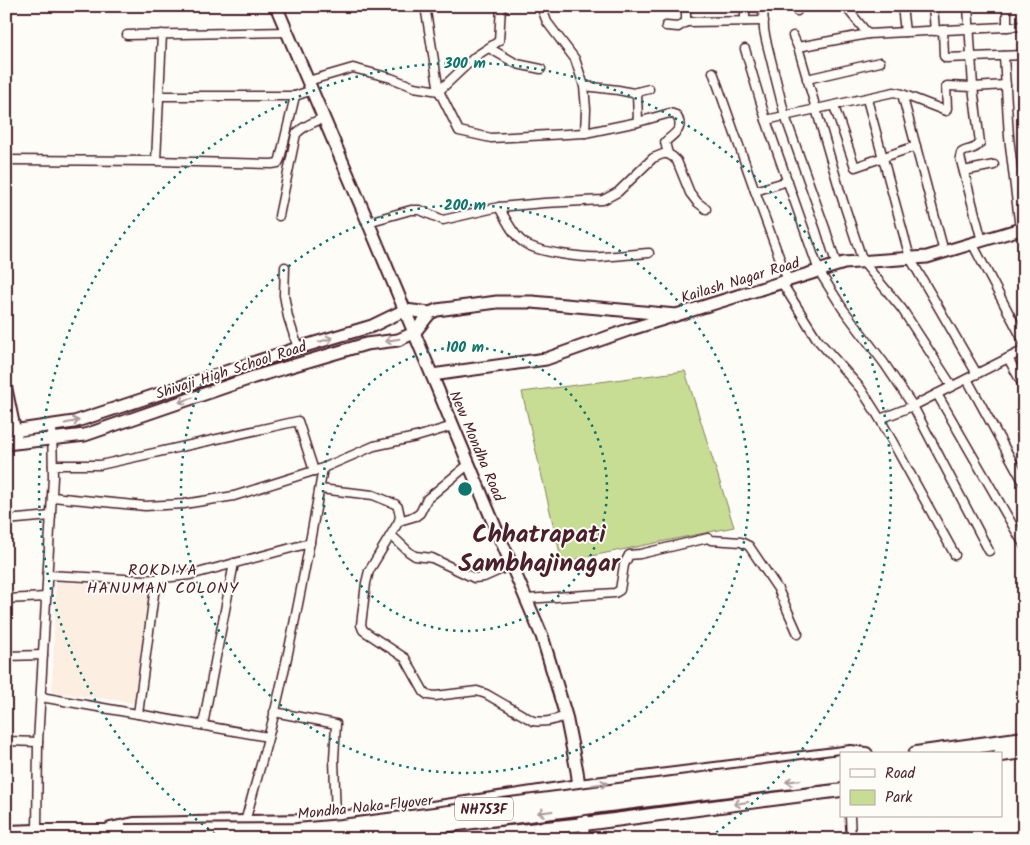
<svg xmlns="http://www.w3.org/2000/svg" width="1030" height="845" font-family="Kalam,sans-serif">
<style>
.built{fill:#fceee0}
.green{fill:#c7dd93;stroke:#887e5f}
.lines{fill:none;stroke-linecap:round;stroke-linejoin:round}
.street-casing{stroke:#4a1f2b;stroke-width:11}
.secondary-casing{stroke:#4a1f2b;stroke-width:15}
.primary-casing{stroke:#4a1f2b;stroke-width:16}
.highway-casing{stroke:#4a1f2b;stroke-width:18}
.street{stroke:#fdfcf7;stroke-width:8}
.secondary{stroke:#fdfcf7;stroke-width:11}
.primary{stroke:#fdfcf7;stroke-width:12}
.highway{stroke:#fdfcf7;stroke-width:14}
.highway-bridge-casing{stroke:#4a1f2b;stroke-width:18;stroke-linecap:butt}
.highway-bridge{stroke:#fdfcf7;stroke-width:14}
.oneway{stroke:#ac999b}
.ring{fill:none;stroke:#0f766e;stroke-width:2.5;stroke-dasharray:2.5 5}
.labels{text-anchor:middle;stroke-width:4;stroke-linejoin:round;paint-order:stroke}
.shield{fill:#fdfcf7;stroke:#806168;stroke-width:1}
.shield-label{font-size:14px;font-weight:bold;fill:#4a1f2b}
.street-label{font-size:15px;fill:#4a1f2b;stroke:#fdfcf7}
.neighbourhood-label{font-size:16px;letter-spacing:1px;fill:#4a1f2b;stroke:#fdfcf7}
.town-label{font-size:25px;font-weight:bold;fill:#4a1f2b;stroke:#fdfcf7}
.centre{fill:#0f766e;stroke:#fdfcf7;stroke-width:2.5}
.ring-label{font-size:15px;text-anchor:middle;font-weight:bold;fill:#0f766e;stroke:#fdfcf7;stroke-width:4;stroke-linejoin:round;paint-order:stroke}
</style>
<rect width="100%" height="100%" fill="#fdfcf7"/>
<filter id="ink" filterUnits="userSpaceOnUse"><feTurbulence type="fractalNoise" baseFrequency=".02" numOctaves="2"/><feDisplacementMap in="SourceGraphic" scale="10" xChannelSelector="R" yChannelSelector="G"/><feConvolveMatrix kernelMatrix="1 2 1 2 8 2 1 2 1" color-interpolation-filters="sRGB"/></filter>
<g filter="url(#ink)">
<polygon class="built" points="56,582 148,587 136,703 52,692"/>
<polygon class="green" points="685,371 734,527 562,562 522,392"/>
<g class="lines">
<defs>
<g id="street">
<polyline points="425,6 439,91 459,131 491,138 585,133 638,122 637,92"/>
<polyline points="541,6 547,22 575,59 584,86 586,109 585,133"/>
<polyline points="686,6 686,22 764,21"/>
<polyline points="745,6 745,21"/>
<polyline points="763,6 764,30 766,40 785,116 825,228 837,266"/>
<polyline points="797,6 797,11"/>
<polyline points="845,6 868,34"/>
<polyline points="902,6 905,32"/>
<polyline points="933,6 935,31"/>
<path d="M968,6L973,87L980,143C975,151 967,148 961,153L960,157L982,241"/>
<polyline points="1007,6 1007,27"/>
<polyline points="666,26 678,27 686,22"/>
<polyline points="943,30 944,56 946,58 1024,55"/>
<polyline points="127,35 287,32"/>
<polyline points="793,36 798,47 842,198 863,262 902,309 952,386"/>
<polyline points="798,47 868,34 1024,26"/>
<polyline points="489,48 517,64 541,69"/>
<polyline points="745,49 766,120 819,271 843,309 884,363 913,406 989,551"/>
<polyline points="1004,56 1009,137 1020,229"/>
<polyline points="713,72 755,191 788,281"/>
<polyline points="807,79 880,62"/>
<polyline points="308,81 353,68 391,78 414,87 439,91 476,56 499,41 501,6"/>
<polyline points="584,86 618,90 633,93 649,89"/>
<polyline points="902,94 946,111 947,108 946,87 947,86 973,87 1006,85"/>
<polyline points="159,96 295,96"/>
<polyline points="867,99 910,258 977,374"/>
<polyline points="834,106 855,167 916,146"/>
<polyline points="766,120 894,92 902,94 944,252"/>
<path d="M638,122L670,113L676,115C686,129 673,134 665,142L668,154"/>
<polyline points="6,160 156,161 272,164 278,163 280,159 295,96 312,90"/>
<polyline points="156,161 162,34"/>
<polyline points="964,171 994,165"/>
<polyline points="755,191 788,181"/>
<path d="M499,207C505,218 513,235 523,242C537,253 584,258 602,257C618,256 634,254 649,253"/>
<path d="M279,216L296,134C303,126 314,122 324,118"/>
<polyline points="368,222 411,210 420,210 443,220 499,207 544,203 603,200 618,192 653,158 663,154 668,154 673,157 677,161 690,193 697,202 706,209"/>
<polyline points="972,243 1024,342"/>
<polyline points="285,267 284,295 288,317 298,348"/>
<polyline points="782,283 817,339 861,389 880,419"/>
<polyline points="1008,358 1024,387"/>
<polyline points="967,379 1024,483"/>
<polyline points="937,394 1024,545"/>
<polyline points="53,465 100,465 298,421 314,471"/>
<path d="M320,489L373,495L395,504L398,507L400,516L399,521L369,571L366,583L361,625L363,630L367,633L405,658L424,692L428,695L435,696L477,691L486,694L533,721C546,723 554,720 566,716"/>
<polyline points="52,497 145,506 184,504 234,496 323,468 374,446 416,437 453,426"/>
<polyline points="6,520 51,516"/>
<polyline points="399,521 416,516 420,513 427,499 469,464"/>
<polyline points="391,535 409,552 415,556 432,558 474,578 484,577 511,565"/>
<polyline points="955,555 880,419 913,406 1024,350"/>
<polyline points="47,575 145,580 190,575 310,543"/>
<polyline points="6,599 46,597"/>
<polyline points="526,599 615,593 620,590 624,565 629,555 640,554 708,538 711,540 741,542 749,546 778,589 798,634"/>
<polyline points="6,656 43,655"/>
<polyline points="41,697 268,737"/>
<polyline points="274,712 336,724 334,759 336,818"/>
<polyline points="138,714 156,579"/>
<polyline points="203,725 234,563"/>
<polyline points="6,741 38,742"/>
<polyline points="850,816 851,839"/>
<path d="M245,822C255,785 266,748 275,711C294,631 309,550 323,468"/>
<polyline points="584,824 585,839"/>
<polyline points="37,832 38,742 53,477 52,425"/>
</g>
<g id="secondary">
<polyline points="276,6 368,222 491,517 542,636 566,716 577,771 584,824"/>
<polyline points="432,375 546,359 628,330 844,263 927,257 1024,228"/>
<polyline points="6,389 16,437"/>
<polyline points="6,432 74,422 298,348 372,326 405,310 430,313 437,310 497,302 532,302 676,315"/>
<polyline points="6,444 85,435 254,377 366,344 398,340 414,333 430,313"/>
</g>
<g id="primary">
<polyline points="110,829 134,824 305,821 419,810 579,786 851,752 866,754"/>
<polyline points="445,839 584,824 841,790"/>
</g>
<g id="highway">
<polyline points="916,754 1024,739"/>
<polyline points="1001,754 1024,751"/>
<polyline points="6,833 37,832 125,832"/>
</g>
</defs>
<use href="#street" class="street-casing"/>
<use href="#secondary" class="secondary-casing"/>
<use href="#primary" class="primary-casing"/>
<use href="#highway" class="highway-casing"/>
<use href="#street" class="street"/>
<use href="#secondary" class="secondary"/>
<use href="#primary" class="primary"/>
<use href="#highway" class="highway"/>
<defs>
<g id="highway-bridge">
<polyline points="125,832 297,831 342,827 841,762"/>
<polyline points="330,839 841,775"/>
</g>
</defs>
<use href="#highway-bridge" class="highway-bridge-casing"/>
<use href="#highway-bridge" class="highway-bridge"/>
</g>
<defs><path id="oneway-shaft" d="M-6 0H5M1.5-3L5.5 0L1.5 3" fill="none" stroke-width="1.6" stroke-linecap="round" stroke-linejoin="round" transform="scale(1.25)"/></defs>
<g class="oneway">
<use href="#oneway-shaft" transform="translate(326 340) rotate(-16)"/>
<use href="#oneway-shaft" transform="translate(392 340) rotate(170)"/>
<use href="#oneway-shaft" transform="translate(186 400) rotate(161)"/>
<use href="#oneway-shaft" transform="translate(72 422) rotate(-12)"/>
<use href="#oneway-shaft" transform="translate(793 781) rotate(173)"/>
<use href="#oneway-shaft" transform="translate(600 784) rotate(-7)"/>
<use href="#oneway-shaft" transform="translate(741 803) rotate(172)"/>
<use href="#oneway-shaft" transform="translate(545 812) rotate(173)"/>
</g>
</g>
<g class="ring">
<circle cx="465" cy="489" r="142"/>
<circle cx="465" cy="489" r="284"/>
<path d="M221 838A426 426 0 1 1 709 838"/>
</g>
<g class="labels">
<rect class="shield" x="455" y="797.5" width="58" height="23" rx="4"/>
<g class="shield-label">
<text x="484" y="814">NH753F</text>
</g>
<g class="street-label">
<text transform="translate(740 280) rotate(-17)" y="5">Kailash Nagar Road</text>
<text transform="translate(231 370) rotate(-18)" y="5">Shivaji High School Road</text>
<text transform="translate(477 446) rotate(67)" y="5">New Mondha Road</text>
<text transform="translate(365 807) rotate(-6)" y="5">Mondha Naka Flyover</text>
</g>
<g class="neighbourhood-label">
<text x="163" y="575">ROKDIYA<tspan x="163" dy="18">HANUMAN COLONY</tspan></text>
</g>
<g class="town-label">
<text x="539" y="542">Chhatrapati<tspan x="539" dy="29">Sambhajinagar</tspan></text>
</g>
</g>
<circle cx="465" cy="489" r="8" class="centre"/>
<g class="ring-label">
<text x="465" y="68">300 m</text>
<text x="465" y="210">200 m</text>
<text x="465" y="352">100 m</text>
</g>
<rect width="1030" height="845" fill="none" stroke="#fdfcf7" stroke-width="25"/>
<rect x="12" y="12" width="1005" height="820" fill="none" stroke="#4a1f2b" stroke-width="2" filter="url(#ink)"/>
<rect x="840" y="752" width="162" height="65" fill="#fdfcf7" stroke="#b5a4a5"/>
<rect x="850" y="769" width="25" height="8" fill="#fdfcf7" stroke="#b5a4a5"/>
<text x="885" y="778" font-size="15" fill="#4a1f2b">Road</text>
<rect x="850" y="790" width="25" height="15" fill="#c7dd93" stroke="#b5a4a5"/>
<text x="885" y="802" font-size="15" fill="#4a1f2b">Park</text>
</svg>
